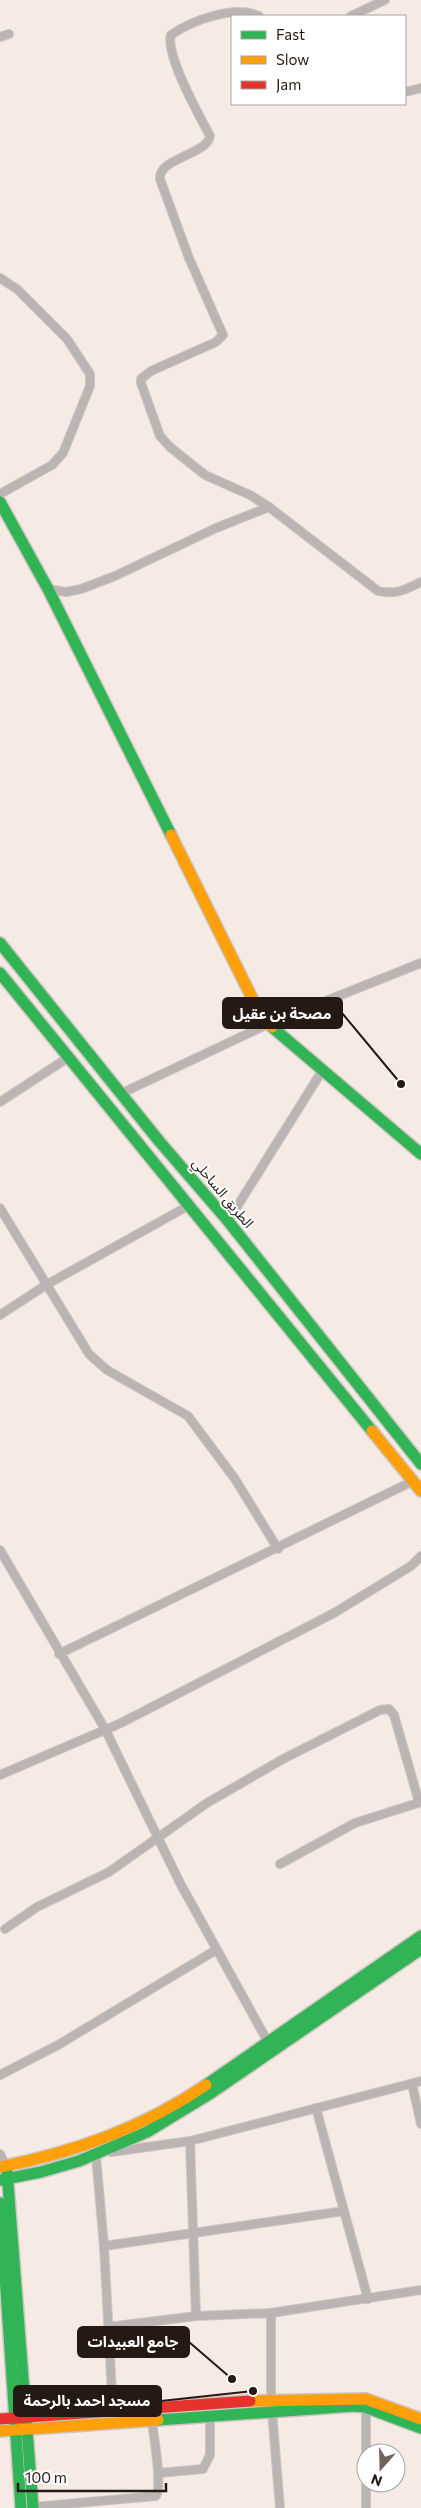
<svg xmlns="http://www.w3.org/2000/svg" width="421" height="2508" font-family="Commissioner,'Noto Sans Arabic',sans-serif">
<style>
.lines{fill:none;stroke-linecap:round;stroke-linejoin:round}
.street-casing{stroke:#cec5c0;stroke-width:10}
.fast-casing{stroke:#cec5c0;stroke-width:14}
.slow-casing{stroke:#cec5c0;stroke-width:14}
.jam-casing{stroke:#cec5c0;stroke-width:14}
.street{stroke:#bab4b3;stroke-width:8}
.fast{stroke:#30b455;stroke-width:11}
.slow{stroke:#ff9f0a;stroke-width:11}
.jam{stroke:#e5322d;stroke-width:11}
.labels{text-anchor:middle;stroke-width:4;stroke-linejoin:round;paint-order:stroke}
.street-label{font-size:14px;fill:#251a13;stroke:#fff}
.leader{fill:none;stroke:#251a13;stroke-width:2}
.callout-dot{fill:#251a13;stroke:#fff;stroke-width:2}
.callout{fill:#251a13;stroke:#251a13;stroke-width:2}
.callout-label{font-size:15px;text-anchor:middle;font-weight:bold;fill:#fff}
</style>
<rect width="100%" height="100%" fill="#f5eae4"/>
<g class="lines">
<defs>
<g id="street">
<path d="M259,16C235,5 192,20 171,35C165,55 200,117 210,136C207,155 158,158 160,179L189,258L223,335L216,342L151,371L141,379V383L160,436L170,447L205,475L250,495L269,507"/>
<polyline points="351,16 385,0"/>
<polyline points="0,37 9,34"/>
<polyline points="405,92 421,88"/>
<polyline points="0,278 17,289 67,339 90,374 90,386 63,453 52,465 0,494"/>
<path d="M48,589L66,592L81,589L115,576L216,528L269,507L378,591C395,595 405,590 421,582"/>
<polyline points="120,1094 268,1024 421,963"/>
<polyline points="0,1102 69,1057"/>
<polyline points="0,1208 89,1354 107,1370 188,1416 235,1479 278,1549"/>
<polyline points="228,1221 322,1071"/>
<polyline points="0,1315 46,1285 188,1206"/>
<polyline points="0,1550 105,1729 180,1883 268,2042"/>
<polyline points="59,1654 413,1481"/>
<polyline points="0,1775 121,1723 334,1613 411,1566 421,1556"/>
<polyline points="280,1864 355,1823 421,1802"/>
<polyline points="5,1929 37,1907 109,1872 207,1803 283,1759 380,1710 389,1709 394,1715 419,1802"/>
<polyline points="0,2075 58,2045 216,1950"/>
<polyline points="412,2084 421,2124"/>
<polyline points="316,2108 368,2299"/>
<polyline points="190,2141 196,2316"/>
<polyline points="111,2152 190,2141 421,2081"/>
<polyline points="0,2154 6,2166"/>
<polyline points="96,2156 104,2246 113,2412"/>
<polyline points="104,2246 344,2211"/>
<polyline points="271,2313 271,2399 280,2508"/>
<polyline points="108,2327 196,2316 271,2313 421,2290"/>
<polyline points="366,2405 366,2508"/>
<polyline points="158,2473 203,2469 210,2455 210,2415"/>
<path d="M33,2507L156,2496C163,2484 153,2435 152,2420"/>
</g>
<g id="fast">
<polyline points="0,502 48,589 171,835"/>
<polyline points="0,943 159,1141 228,1221 421,1464"/>
<polyline points="0,973 372,1431"/>
<polyline points="272,1027 421,1154"/>
<polyline points="206,2085 421,1936"/>
<polyline points="7,2171 33,2508"/>
<polyline points="0,2180 41,2172 79,2161 147,2132 211,2093 421,1949"/>
<polyline points="0,2203 21,2508"/>
<polyline points="158,2420 354,2406 365,2407 421,2428"/>
</g>
<g id="slow">
<polyline points="171,835 258,1010 272,1027"/>
<polyline points="372,1431 421,1491"/>
<path d="M0,2167C75,2152 143,2128 206,2085"/>
<polyline points="250,2401 366,2399 421,2419"/>
<polyline points="0,2431 158,2420"/>
</g>
<polyline id="jam" points="0,2419 250,2401"/>
</defs>
<use href="#street" class="street-casing"/>
<use href="#fast" class="fast-casing"/>
<use href="#slow" class="slow-casing"/>
<use href="#jam" class="jam-casing"/>
<use href="#street" class="street"/>
<use href="#fast" class="fast"/>
<use href="#slow" class="slow"/>
<use href="#jam" class="jam"/>
</g>
<g class="labels">
<g class="street-label">
<text transform="translate(223 1193) rotate(50)" y="5">الطريق الساحلي</text>
</g>
</g>
<path class="leader" d="M401 1084L342 1013M232 2379L189 2342M253 2391L161 2401"/>
<g class="callout-dot">
<circle cx="401" cy="1084" r="5"/>
<circle cx="232" cy="2379" r="5"/>
<circle cx="253" cy="2391" r="5"/>
</g>
<g class="callout">
<rect x="223" y="998" width="119" height="30" rx="5"/>
<rect x="78" y="2327" width="111" height="30" rx="5"/>
<rect x="14" y="2386" width="147" height="30" rx="5"/>
</g>
<g class="callout-label">
<text x="282" y="1019">مصحة بن عقيل</text>
<text x="133" y="2347">جامع العبيدات</text>
<text x="87" y="2406">مسجد احمد بالرحمة</text>
</g>
<rect x="231" y="15" width="175" height="90" fill="#ffffff" stroke="#a8a3a1"/>
<rect x="241" y="31" width="25" height="8" fill="#30b455" stroke="#a8a3a1"/>
<text x="276" y="40" font-size="15" fill="#251a13">Fast</text>
<rect x="241" y="56" width="25" height="8" fill="#ff9f0a" stroke="#a8a3a1"/>
<text x="276" y="65" font-size="15" fill="#251a13">Slow</text>
<rect x="241" y="81" width="25" height="8" fill="#e5322d" stroke="#a8a3a1"/>
<text x="276" y="90" font-size="15" fill="#251a13">Jam</text>
<g transform="translate(381 2468) rotate(200)"><circle r="24" fill="#ffffff" stroke="#a8a3a1"/>
<path d="M0-4L9 19L0 12L-9 19Z" fill="#6e635c"/>
<text y="-8" font-size="14" font-weight="bold" text-anchor="middle" fill="#251a13">N</text>
</g>
<path d="M18 2483v8h148v-8" fill="none" stroke="#251a13" stroke-width="2.5"/>
<text x="25" y="2483" font-size="15" fill="#251a13" stroke="#ffffff" stroke-width="4" paint-order="stroke">100 m</text>
</svg>
